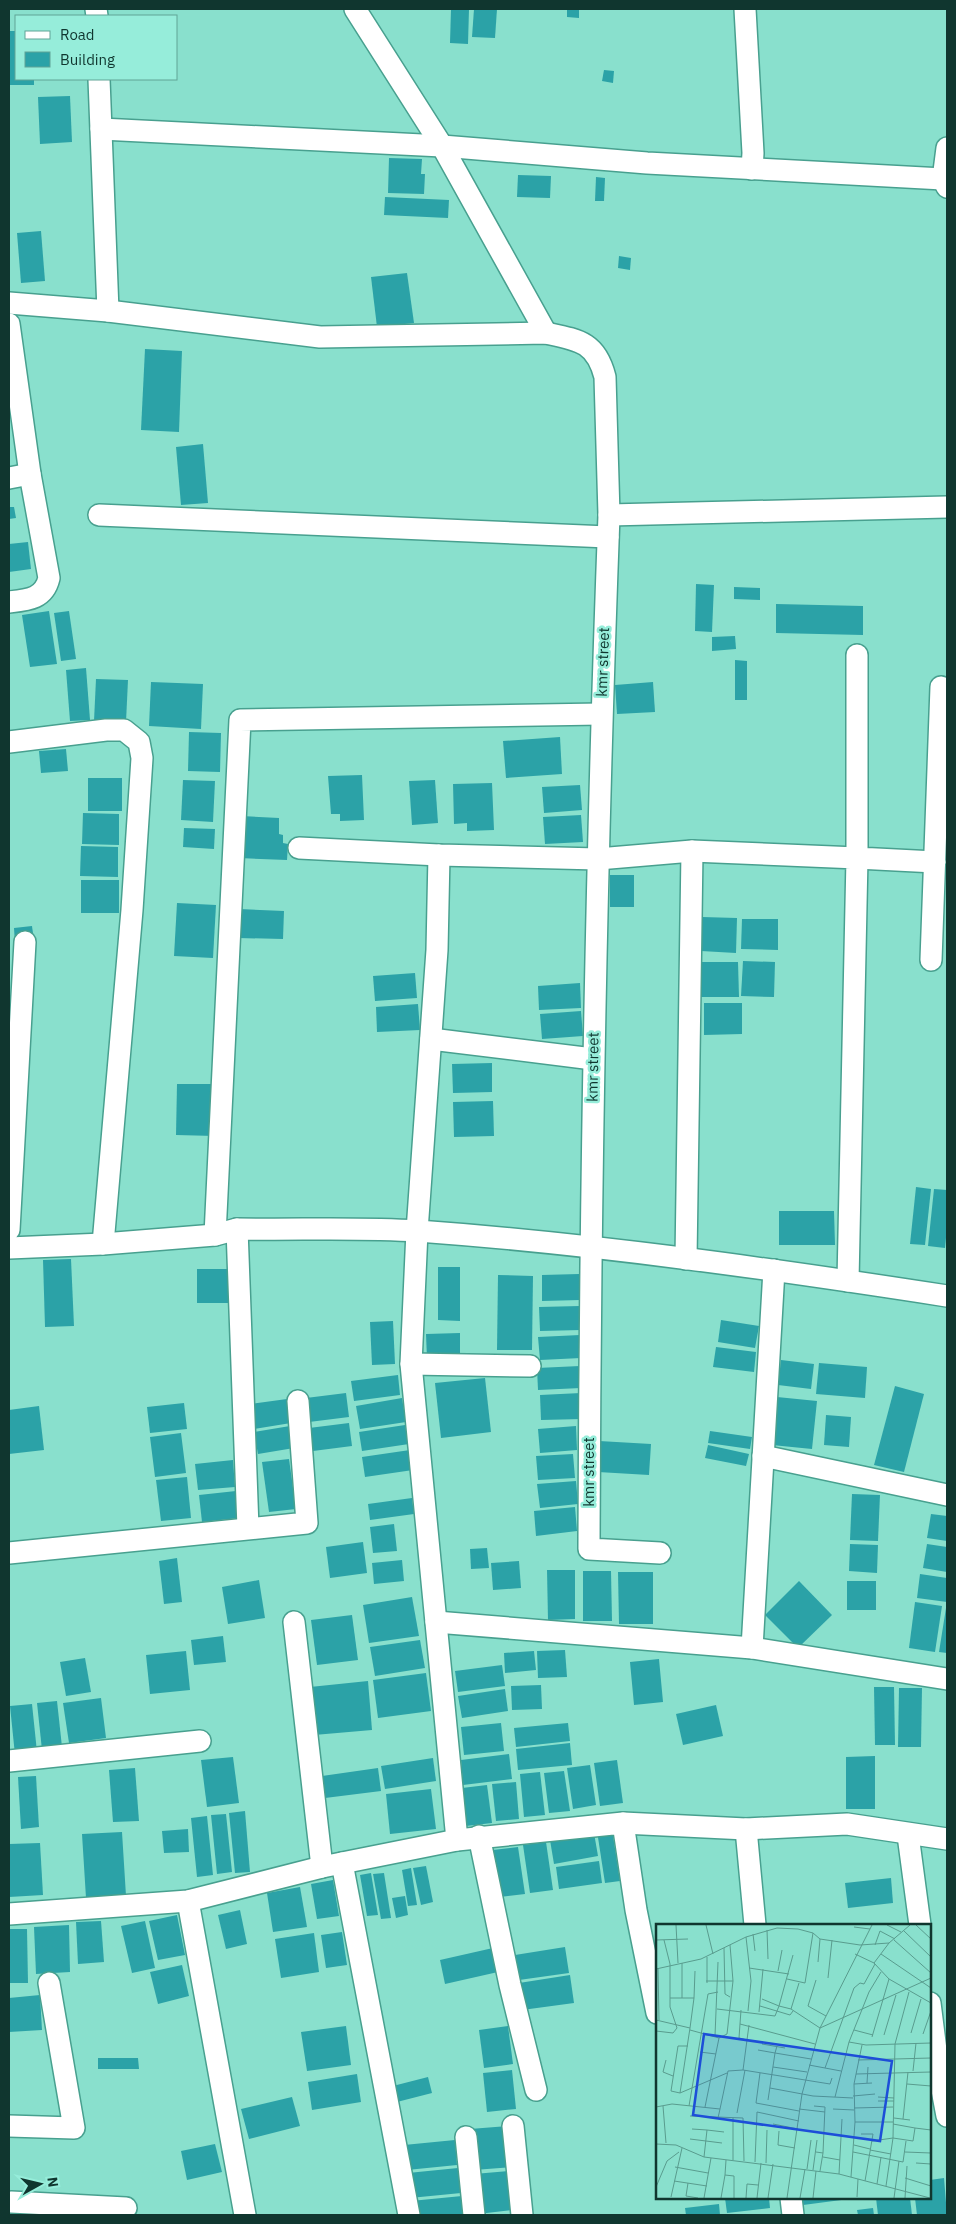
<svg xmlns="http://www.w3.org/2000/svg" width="956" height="2224" font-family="'IBM Plex Sans',sans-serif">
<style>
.building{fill:#2ba2a7}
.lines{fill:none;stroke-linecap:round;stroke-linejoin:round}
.minor-casing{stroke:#48a08f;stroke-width:24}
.minor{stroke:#fff;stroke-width:21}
.labels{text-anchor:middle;stroke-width:5;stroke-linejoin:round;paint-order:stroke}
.street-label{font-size:15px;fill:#10362f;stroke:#96edda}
.inset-road{fill:none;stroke:#599c8e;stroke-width:1}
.view{fill:#1d4ed8;fill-opacity:0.15;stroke:#1d4ed8;stroke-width:2.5}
.inset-edge{fill:none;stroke:#10362f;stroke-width:2.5}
</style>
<rect width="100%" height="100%" fill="#89e0cd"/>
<g class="building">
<polygon points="451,9 469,9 468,44 450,43"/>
<polygon points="474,9 497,9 495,38 472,37"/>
<polygon points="567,9 579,9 579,18 567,17"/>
<polygon points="9,31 16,31 16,79 34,79 34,85 9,85"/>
<polygon points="604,70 614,71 613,83 602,81"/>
<polygon points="70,96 72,142 40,144 38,97"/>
<polygon points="389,158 422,159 421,174 425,174 424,194 388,193"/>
<polygon points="518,175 551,176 550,198 517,197"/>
<polygon points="596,177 605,178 604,201 595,201"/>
<polygon points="385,197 449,200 448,218 384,215"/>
<polygon points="41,231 45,281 21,283 17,233"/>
<polygon points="619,256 631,258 630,270 618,268"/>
<polygon points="407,273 414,323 377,327 371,277"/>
<polygon points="145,349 182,351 179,432 141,430"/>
<polygon points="203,444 208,503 181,505 176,447"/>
<polygon points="9,507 14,507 16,518 9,519"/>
<polygon points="28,542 31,569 9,572 9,544"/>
<polygon points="696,584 714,585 712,632 695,631"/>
<polygon points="734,587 760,588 760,600 734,599"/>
<polygon points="776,604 863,606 863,635 776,633"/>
<polygon points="49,611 57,664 30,667 22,615"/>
<polygon points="69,611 76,659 61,661 54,613"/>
<polygon points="735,636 736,649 712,651 712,637"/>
<polygon points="735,660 747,661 747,700 735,700"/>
<polygon points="86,668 90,720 70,721 66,670"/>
<polygon points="96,679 128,680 126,722 94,721"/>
<polygon points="151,682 203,684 201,729 149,726"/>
<polygon points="653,682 655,712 617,714 615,685"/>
<polygon points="189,732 221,733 220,772 188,771"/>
<polygon points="560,737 562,774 506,778 503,741"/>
<polygon points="66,749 68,771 41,773 39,751"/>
<polygon points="362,775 364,820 340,821 340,814 331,814 328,776"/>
<rect x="88" y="778" width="34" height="33"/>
<polygon points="183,780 215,781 213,822 181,820"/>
<polygon points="435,780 438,823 412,825 409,781"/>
<polygon points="492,783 494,830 467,831 467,823 454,824 453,784"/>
<polygon points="580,785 582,810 544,813 542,787"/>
<polygon points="83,813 119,814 119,845 82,844"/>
<polygon points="581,815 583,842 545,844 543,817"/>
<polygon points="241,816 279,818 279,834 283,835 283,843 288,844 287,860 239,858"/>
<polygon points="184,828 215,829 214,849 183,847"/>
<polygon points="81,846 118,847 118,877 80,876"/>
<rect x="610" y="875" width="24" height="32"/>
<rect x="81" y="880" width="38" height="33"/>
<polygon points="177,903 216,905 213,958 174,956"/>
<polygon points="239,909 284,911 283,939 238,938"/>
<polygon points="702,917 737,918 736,953 701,951"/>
<polygon points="742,919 778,919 778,950 741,949"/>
<polygon points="32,926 34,941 15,943 14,928"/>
<polygon points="743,961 775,962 774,997 741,996"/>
<polygon points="699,962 738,962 739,997 699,997"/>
<polygon points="415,973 417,998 375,1001 373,976"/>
<polygon points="580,983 581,1008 539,1010 538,986"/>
<polygon points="704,1003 742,1003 742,1034 704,1035"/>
<polygon points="418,1004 420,1030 377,1032 376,1007"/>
<polygon points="581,1011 583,1036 542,1039 540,1014"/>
<polygon points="492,1063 492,1092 453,1093 452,1064"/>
<polygon points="177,1084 216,1084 215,1136 176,1135"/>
<polygon points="493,1101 494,1136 454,1137 453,1102"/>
<polygon points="916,1187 931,1189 925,1245 910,1244"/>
<polygon points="934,1189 947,1190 947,1228 945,1248 928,1246"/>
<polygon points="779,1211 834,1211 835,1245 779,1245"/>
<polygon points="71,1259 74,1326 45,1327 43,1260"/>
<polygon points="438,1267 460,1267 460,1321 438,1320"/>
<polygon points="197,1269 230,1269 231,1303 197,1303"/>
<polygon points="579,1274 580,1300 542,1301 542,1275"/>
<polygon points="498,1275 533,1276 532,1350 497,1350"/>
<polygon points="580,1306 581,1330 540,1331 539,1307"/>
<polygon points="721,1320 759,1326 755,1348 718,1342"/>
<polygon points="393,1321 395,1364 372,1365 370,1322"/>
<polygon points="460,1333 460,1358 427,1359 426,1334"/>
<polygon points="580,1335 581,1358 540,1360 538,1337"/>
<polygon points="716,1347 756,1352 754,1372 713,1367"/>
<polygon points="781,1360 814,1364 811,1389 778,1385"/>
<polygon points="819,1363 867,1367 865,1398 816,1394"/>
<polygon points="580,1366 581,1388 538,1390 537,1368"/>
<polygon points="398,1375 400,1395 354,1401 351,1381"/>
<polygon points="485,1378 491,1432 441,1438 435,1383"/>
<polygon points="895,1386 924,1394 904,1472 874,1465"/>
<polygon points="346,1393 349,1417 309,1422 306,1398"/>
<polygon points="581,1393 582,1419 541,1420 540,1395"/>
<polygon points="777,1397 817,1401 812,1449 772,1445"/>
<polygon points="402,1398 406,1422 360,1429 356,1406"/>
<polygon points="287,1399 291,1423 254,1429 251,1404"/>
<polygon points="184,1403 187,1429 150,1433 147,1407"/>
<polygon points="39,1406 44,1450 9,1454 9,1410"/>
<polygon points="826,1415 851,1417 849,1447 824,1445"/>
<polygon points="349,1423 352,1446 313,1451 309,1428"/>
<polygon points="405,1425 409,1444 362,1451 359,1432"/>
<polygon points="290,1426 294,1448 258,1454 254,1432"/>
<polygon points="576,1426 577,1450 540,1453 538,1429"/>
<polygon points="710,1431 752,1437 750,1449 708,1443"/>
<polygon points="181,1433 186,1473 155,1477 150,1437"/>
<polygon points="599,1441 651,1444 649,1475 598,1472"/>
<polygon points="708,1445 749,1454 746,1466 705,1458"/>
<polygon points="410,1450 413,1470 365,1477 362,1457"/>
<polygon points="573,1454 575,1478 538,1480 536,1456"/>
<polygon points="289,1459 296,1509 269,1512 262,1462"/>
<polygon points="233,1460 235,1487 198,1490 195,1464"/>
<polygon points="187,1477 191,1518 161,1521 156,1480"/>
<polygon points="576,1481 578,1504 540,1508 537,1484"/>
<polygon points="236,1491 239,1518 202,1522 199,1495"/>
<polygon points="852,1494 880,1495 878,1541 850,1540"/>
<polygon points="412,1498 414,1514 370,1520 368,1504"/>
<polygon points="575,1507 577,1531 536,1536 534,1511"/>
<polygon points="931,1514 947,1516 947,1541 927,1538"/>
<polygon points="394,1524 397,1551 373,1553 370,1527"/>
<polygon points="363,1542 367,1573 330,1578 326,1547"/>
<polygon points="850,1544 878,1545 877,1573 849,1571"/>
<polygon points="927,1544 947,1547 947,1572 923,1568"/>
<polygon points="487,1548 489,1568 471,1569 470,1549"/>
<polygon points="177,1558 182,1602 164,1604 159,1561"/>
<polygon points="402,1560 404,1581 374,1584 372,1563"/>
<polygon points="519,1561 521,1588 493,1590 491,1563"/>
<polygon points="547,1570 575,1570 575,1619 548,1620"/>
<polygon points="583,1571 611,1571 612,1621 583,1621"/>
<polygon points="618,1572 653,1572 653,1624 619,1624"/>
<polygon points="920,1574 947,1578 947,1602 917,1598"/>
<polygon points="259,1580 265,1618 228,1624 222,1587"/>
<polygon points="799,1581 832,1615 798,1648 765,1615"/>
<rect x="847" y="1581" width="29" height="29"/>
<polygon points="412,1597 419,1636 369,1643 363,1605"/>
<polygon points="915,1602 942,1606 935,1652 909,1648"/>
<polygon points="946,1608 947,1608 947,1653 939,1652"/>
<polygon points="352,1615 358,1660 317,1665 311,1620"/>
<polygon points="223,1636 226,1662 194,1665 191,1640"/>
<polygon points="420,1640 425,1668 375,1676 370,1647"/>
<polygon points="565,1650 567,1677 538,1678 537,1651"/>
<polygon points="186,1651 190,1690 150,1694 146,1655"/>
<polygon points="534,1651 536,1670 505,1673 504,1653"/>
<polygon points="85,1658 91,1692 66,1696 60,1662"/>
<polygon points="659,1659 663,1702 634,1705 630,1662"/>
<polygon points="502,1665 505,1686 458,1692 455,1671"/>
<polygon points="426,1673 431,1711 378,1718 373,1680"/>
<polygon points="368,1681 372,1730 314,1735 310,1687"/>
<polygon points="541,1685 542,1709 512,1710 511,1686"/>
<polygon points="874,1687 894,1687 895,1745 875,1745"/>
<polygon points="899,1688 922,1688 921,1747 898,1747"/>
<polygon points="505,1689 508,1711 462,1718 458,1696"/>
<polygon points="101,1698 106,1738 69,1743 63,1703"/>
<polygon points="57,1701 62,1747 42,1750 37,1703"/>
<polygon points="32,1704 37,1752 15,1755 10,1706"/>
<polygon points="716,1705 723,1736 683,1745 676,1714"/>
<polygon points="501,1723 504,1751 464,1755 461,1727"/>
<polygon points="568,1723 570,1741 516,1747 514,1728"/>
<polygon points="570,1743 572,1765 518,1770 516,1749"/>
<polygon points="509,1754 512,1779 463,1785 461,1760"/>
<polygon points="875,1756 875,1809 846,1809 846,1757"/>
<polygon points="233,1757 239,1803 207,1807 201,1760"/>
<polygon points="433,1758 436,1781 385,1789 381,1766"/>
<polygon points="617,1760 623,1803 600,1806 594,1763"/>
<polygon points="590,1765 596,1805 573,1809 567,1768"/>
<polygon points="135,1768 139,1821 113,1822 109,1770"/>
<polygon points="378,1768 381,1791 325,1798 322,1776"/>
<polygon points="564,1771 570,1811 549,1813 544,1773"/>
<polygon points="540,1772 545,1815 524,1817 520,1774"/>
<polygon points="36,1776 39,1827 21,1829 18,1777"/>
<polygon points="516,1782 519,1819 496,1821 492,1784"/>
<polygon points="487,1785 492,1823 466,1826 462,1788"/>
<polygon points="431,1789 436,1829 390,1834 386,1794"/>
<polygon points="245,1811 250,1872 235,1873 229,1813"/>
<polygon points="226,1814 232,1872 217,1874 211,1815"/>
<polygon points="207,1816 213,1875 197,1877 191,1818"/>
<polygon points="188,1829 189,1852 164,1853 162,1831"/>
<polygon points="612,1829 620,1881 605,1883 597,1831"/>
<polygon points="122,1832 126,1896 86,1898 82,1834"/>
<polygon points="594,1833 598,1856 554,1864 550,1840"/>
<polygon points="546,1842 553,1890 530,1893 523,1845"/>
<polygon points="40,1843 43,1895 9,1897 9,1844"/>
<polygon points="518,1847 525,1894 500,1897 493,1850"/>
<polygon points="599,1861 602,1883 559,1889 556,1867"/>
<polygon points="426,1866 433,1902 421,1905 413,1868"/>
<polygon points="411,1868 417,1905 408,1906 402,1870"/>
<polygon points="371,1873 378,1915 367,1916 360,1875"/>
<polygon points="384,1873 391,1918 381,1919 373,1874"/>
<polygon points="891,1878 893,1903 848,1908 845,1883"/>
<polygon points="333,1880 339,1916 317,1919 311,1884"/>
<polygon points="300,1887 307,1927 273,1932 267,1893"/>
<polygon points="405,1896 408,1915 396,1918 392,1898"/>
<polygon points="240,1910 247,1944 226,1949 218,1915"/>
<polygon points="177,1915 185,1955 158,1960 149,1921"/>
<polygon points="101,1921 104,1962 78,1964 76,1922"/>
<polygon points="145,1921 155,1968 132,1973 121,1926"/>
<polygon points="69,1925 70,1972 36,1974 34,1927"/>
<polygon points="9,1929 27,1929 28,1983 9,1983"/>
<polygon points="342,1932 347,1965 326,1968 321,1935"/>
<polygon points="314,1933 319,1972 281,1978 275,1939"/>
<polygon points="565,1947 569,1973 519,1980 515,1955"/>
<polygon points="493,1948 498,1972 445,1984 440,1960"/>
<polygon points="182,1965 189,1996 158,2004 150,1972"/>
<polygon points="570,1975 574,2003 522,2010 519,1983"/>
<polygon points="40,1995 42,2030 9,2032 9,1998"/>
<polygon points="346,2026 351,2065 307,2071 301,2032"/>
<polygon points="508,2026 513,2064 484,2068 479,2030"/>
<polygon points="98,2058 138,2058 139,2069 98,2069"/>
<polygon points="512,2070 516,2109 487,2112 483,2073"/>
<polygon points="357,2074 361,2102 312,2110 308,2082"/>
<polygon points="428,2077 432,2093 393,2103 389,2087"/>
<polygon points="292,2097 300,2126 249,2139 241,2109"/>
<polygon points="508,2126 512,2167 474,2170 470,2129"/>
<polygon points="455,2140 457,2165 407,2170 404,2145"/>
<polygon points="215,2144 222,2172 187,2180 181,2151"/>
<polygon points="458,2168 461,2193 410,2198 408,2173"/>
<polygon points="509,2171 513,2210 478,2214 474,2174"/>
<polygon points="944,2178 947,2215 917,2215 915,2198 930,2198 930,2180"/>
<polygon points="462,2196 464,2215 413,2215 411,2201"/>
<polygon points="725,2198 769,2198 770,2208 727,2213"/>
<polygon points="802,2198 849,2198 849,2199 803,2205"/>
<polygon points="876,2198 910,2198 912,2215 878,2215"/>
<polygon points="719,2204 720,2215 686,2215 685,2208"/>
<polygon points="873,2208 874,2215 858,2215 857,2210"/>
</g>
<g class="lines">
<defs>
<g id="minor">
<polyline points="96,9 97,16"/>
<polyline points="355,9 442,146 546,333"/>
<polyline points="745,9 753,153 752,169"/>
<polyline points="101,129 442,146 647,163 943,179"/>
<polyline points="947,148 943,179 947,187"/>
<polyline points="9,303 108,311 99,79"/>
<path d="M108,311L320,337L546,333C579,340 596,342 605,377L609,515L947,507"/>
<path d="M9,324L30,474L49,578C44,599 28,600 9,602"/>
<polyline points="9,478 30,474"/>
<polyline points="99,515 608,537"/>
<path d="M609,515C596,860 590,1204 589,1549L660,1553"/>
<polyline points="857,655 857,858 935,862"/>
<polyline points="9,742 106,730 124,730 139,742 142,758 132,910 103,1244"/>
<polyline points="299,848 439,855 598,859 692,851 857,858 848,1281"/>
<polyline points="439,855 437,950 417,1231 411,1364 457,1840"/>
<polyline points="931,960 941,687"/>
<polyline points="431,1039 593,1059"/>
<polyline points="237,1229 248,1528"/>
<polyline points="9,1230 25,942"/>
<polyline points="215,1235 240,720 601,714"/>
<path d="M9,1248L103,1244L215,1235L237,1229C297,1230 358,1227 418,1231C596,1244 772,1269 947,1296"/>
<polyline points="686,1259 692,851"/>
<polyline points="411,1364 530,1366"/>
<polyline points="763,1456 947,1495"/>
<polyline points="9,1553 307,1523 298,1401"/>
<polyline points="294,1622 322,1867"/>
<polyline points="436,1622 752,1648 947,1679"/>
<polyline points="752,1648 774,1270"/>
<polyline points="9,1761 200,1741"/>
<polyline points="623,1823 746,1829 847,1824 947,1839"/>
<polyline points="746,1829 755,1925"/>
<polyline points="908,1835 920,1925"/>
<polyline points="479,1836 510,1985 536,2090"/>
<polyline points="342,1863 409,2215"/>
<polyline points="188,1901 245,2215"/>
<polyline points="9,1914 188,1901 322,1867 457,1840 623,1823 636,1910 657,2013"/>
<polyline points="930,2003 939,2074 947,2116"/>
<polyline points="9,2126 74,2128 49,1983"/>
<polyline points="513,2126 522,2215"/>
<polyline points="466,2137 474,2215"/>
<polyline points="791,2198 793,2215"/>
<polyline points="11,2202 126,2208"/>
</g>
</defs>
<use href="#minor" class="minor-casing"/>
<use href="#minor" class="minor"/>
</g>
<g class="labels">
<g class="street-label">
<text transform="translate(603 662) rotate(-88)" y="5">kmr street</text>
<text transform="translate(593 1067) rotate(-89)" y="5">kmr street</text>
<text transform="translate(589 1472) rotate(-90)" y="5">kmr street</text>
</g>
</g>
<g transform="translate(656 1924)">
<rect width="275" height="275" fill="#89e0cd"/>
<path class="inset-road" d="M20,1L22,39M50,1L57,30M231,1L245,8M260,1L275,15M198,3L214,5M111,6L112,35M248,7L275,33M97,10L99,27M90,13L95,57L92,87M0,16L32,15M238,16L275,49M74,21L77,57M219,21L224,7L239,15M68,24L69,70L74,73M199,30L218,39L233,55L275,79M225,30L275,64M137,31L123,82L135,85L164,104L275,54M162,38L164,15M218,39L233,19L254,1M2,44L3,96M93,44L133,50M0,45L45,35L90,13L121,4L142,5L157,9L164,15L204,21L233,19M122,47L126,26M172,54L176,16M131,55L149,59L157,9M160,56L152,82L170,92M51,59V33M14,74H38L34,104M26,74V39M38,74L39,47M104,82L134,91L137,87M61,85L119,92L123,82L106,75M135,85L143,59M85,86L83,114L91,116M103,88L107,45M0,96L34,104L24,169M84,100L159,120M34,106L63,114L71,110L77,57H50M198,106L217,111M0,107L17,109L21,104L14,83V40L8,16M255,109L265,75M267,110L275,87M228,111L240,71M59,112L62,38M216,113L233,55M193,118L210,121L275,119M106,120L129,124M32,122H22L15,167L24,169L71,149M102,126L119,129L121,122M44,128L60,130M10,136L7,148L17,152M202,136L275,134M153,141L185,147M117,143L151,148M169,144L198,64L204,59L208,60L219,40M87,146L174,160L176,154M257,147L260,119M104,149L100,179L143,187M200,150L275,148M211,159L212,143M198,160L206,121M251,160L275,162M114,164L157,172L197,174M197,172L219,170M179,173L193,118L213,68L225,48M222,173L238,174M112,176L119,129L155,135M222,177H238M7,182L10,219M33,182L52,70L62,68M158,182L169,183L167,229L160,228M0,183L16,180L64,185L62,194M49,183L63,114M198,184L237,183M64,185L72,147L87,146L93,101M143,185L169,188M177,185L198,186M81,189L89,146M34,192L87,194L88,237M238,194L254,196M247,195L252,148M199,198H237M117,200L142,205M237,200L259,204M36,205L51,206L48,233M51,206L68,208M123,207L122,221L139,224M205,210H217L209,257M34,215L66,219M216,217L237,214L257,217L259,204L275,206M0,220L20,221L48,233L183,250L274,274M198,221L214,225M214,226L235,230M197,228L247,238L250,217M249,228L275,229M167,233L184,236M77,236V194M99,238L101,188L143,197M110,239L111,206M260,239L275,240M19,243L52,249M151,245L155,216M157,246L161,216M164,247L167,229M183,250L186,195M69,251L70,236M195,253L199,198L198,160L216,159M249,254L275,262M18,257L51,262M32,259L30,272L42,274M221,260L225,233M230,262L237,214L239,120L253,68M0,263L11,237L23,228M15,273L26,224M201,273L202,255M48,274L55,234M65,274L69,251L78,252V274M90,274L91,260L102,261M101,274L105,239M112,274L117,240M131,274L146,170L164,104L216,1M144,274L149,245M157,274L160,247M238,274L243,237M249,274L251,242"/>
<path class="view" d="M48,110L236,137L224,217L37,191Z"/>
<rect width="275" height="275" class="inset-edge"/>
</g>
<rect width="956" height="2224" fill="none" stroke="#10362f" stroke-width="20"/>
<rect x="15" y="15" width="162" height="65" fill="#96edda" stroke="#60a496"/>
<rect x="25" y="31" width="25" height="8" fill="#ffffff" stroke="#60a496"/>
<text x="60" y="40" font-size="15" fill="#10362f">Road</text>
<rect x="25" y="52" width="25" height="15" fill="#2ba2a7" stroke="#60a496"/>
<text x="60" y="65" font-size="15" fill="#10362f">Building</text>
<g transform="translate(40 2184) rotate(82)" stroke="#96edda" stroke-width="4" paint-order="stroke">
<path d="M0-4L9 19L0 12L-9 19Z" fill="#10362f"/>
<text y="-8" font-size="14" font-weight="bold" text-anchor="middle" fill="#10362f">N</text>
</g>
</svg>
